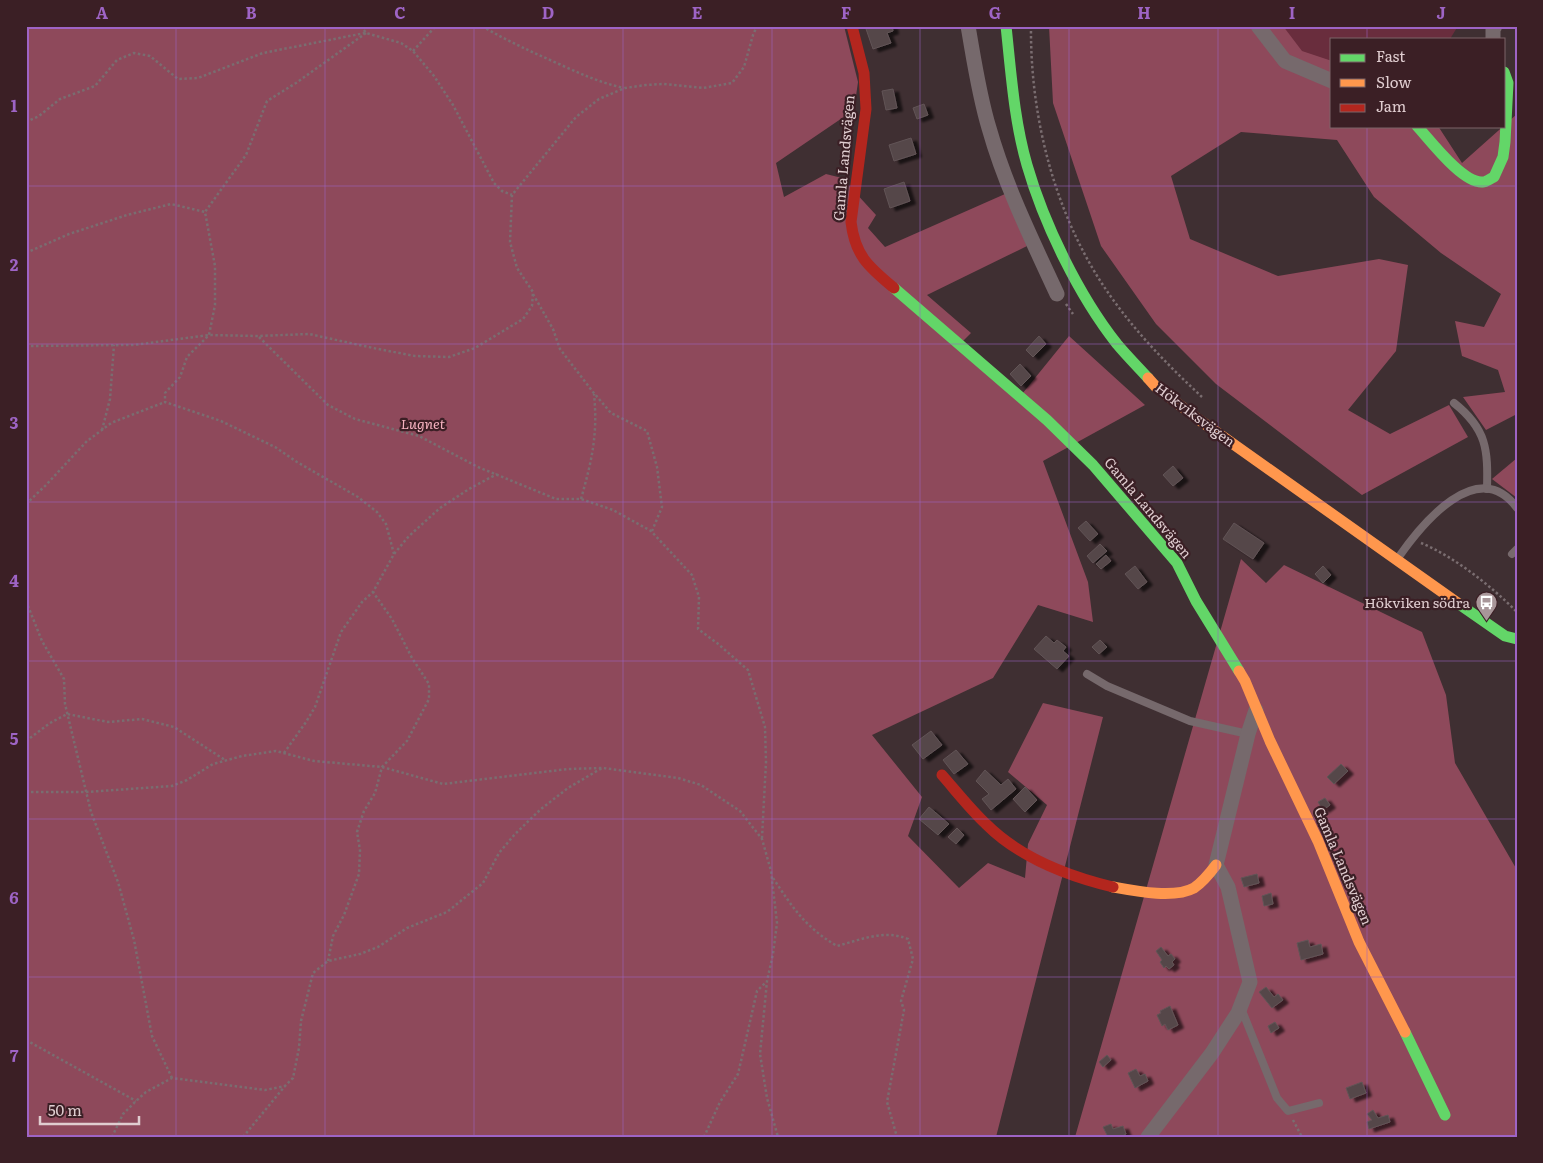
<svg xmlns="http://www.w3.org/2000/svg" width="1543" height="1163" font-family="Literata,serif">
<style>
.green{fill:#692d3d}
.forest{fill:#8e495b}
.building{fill:#54474a;stroke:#625456;filter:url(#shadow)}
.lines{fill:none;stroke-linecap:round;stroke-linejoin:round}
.path{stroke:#7a6d70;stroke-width:2.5;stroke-dasharray:2.5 2.5;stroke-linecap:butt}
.lane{stroke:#76696c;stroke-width:8}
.street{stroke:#76696c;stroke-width:15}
.fast{stroke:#63d668;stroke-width:11}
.slow{stroke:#ff974d;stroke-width:11}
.jam{stroke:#b3261e;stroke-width:11}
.grid{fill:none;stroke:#9e64c5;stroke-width:1;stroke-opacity:0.55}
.labels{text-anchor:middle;stroke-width:4.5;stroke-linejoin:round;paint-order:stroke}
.street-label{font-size:14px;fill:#e0cdd0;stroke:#3b1f25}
.park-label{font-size:14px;font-style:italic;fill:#f7b3c1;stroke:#3b1f25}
.poi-label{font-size:14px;fill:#e0cdd0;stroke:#3b1f25;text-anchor:end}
.neatline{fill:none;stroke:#9e64c5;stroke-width:2}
.grid-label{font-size:16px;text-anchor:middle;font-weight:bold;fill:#9e64c5}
</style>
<defs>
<filter id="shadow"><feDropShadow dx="5.5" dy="3" stdDeviation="1" flood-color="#0009"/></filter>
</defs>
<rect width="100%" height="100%" fill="#3f2f32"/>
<polygon class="green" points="1269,26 1458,26 1450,39 1332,39 1332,65 1308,59"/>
<g class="forest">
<polygon points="844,26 858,82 854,110 776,163 784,197 826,174 842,178 876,215 868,228 885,247 1005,194 1027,246 927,295 971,333 958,346 1018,399 1069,336 1145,405 1043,461 1088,582 1093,622 1038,605 993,678 872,735 922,797 908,836 959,888 988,863 1025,878 1028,844 1047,805 1008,772 1043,703 1103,717 996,1137 26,1137 26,27"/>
<polygon points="1049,26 1283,26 1302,51 1332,61 1332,126 1438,126 1462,163 1517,114 1517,414 1486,430 1463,397 1505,392 1498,370 1462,356 1455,321 1484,327 1501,294 1441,253 1374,197 1337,140 1241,132 1171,176 1190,239 1278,276 1379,259 1408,265 1396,351 1348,410 1390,434 1449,405 1468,437 1362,495 1216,384 1156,324 1101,246 1053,103"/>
<polygon points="1517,458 1517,498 1492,479"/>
<polygon points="1241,559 1266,583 1284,565 1422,632 1446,695 1455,763 1517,870 1517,1137 1075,1137"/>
</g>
<g class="building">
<polygon points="865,26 892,26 893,31 887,33 891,43 873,49"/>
<polygon points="893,89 897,108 886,110 882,91"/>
<polygon points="924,104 928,115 917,119 913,108"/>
<polygon points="911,138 916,154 894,161 889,145"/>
<polygon points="904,182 910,201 890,208 884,189"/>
<polygon points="1039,336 1046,344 1033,357 1026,350"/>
<polygon points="1020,364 1031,376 1021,386 1010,374"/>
<polygon points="1173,466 1183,478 1173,486 1163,475"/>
<polygon points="1086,521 1098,534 1090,541 1078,528"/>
<polygon points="1234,523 1264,543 1253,559 1223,539"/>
<polygon points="1100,544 1107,551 1093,563 1087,556"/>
<polygon points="1106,555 1111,561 1101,569 1096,564"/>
<polygon points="1135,566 1147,582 1138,589 1125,574"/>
<polygon points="1323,566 1331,575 1323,583 1315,574"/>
<polygon points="1046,636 1054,643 1057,640 1066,647 1063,651 1069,656 1057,669 1034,649"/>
<polygon points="1100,640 1107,647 1099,654 1092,647"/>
<polygon points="931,731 942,745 923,759 912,745"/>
<polygon points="956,750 968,764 954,774 943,760"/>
<polygon points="1341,764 1348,771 1334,784 1327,777"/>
<polygon points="985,770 1001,785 1008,779 1016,789 991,810 982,799 989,794 976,781"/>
<polygon points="1025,787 1037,800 1025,812 1013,799"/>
<polygon points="1325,798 1330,805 1323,810 1318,802"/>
<polygon points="929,807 949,824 938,835 919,819"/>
<polygon points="957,828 964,835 956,844 948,837"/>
<polygon points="1257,874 1259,883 1244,887 1241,878"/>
<polygon points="1271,893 1273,904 1264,906 1262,896"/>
<polygon points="1308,940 1310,947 1321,944 1323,954 1301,960 1297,943"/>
<polygon points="1161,947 1168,956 1171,954 1175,959 1172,962 1174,965 1169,969 1166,966 1164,968 1160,962 1162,960 1156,951"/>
<polygon points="1266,987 1274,997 1278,994 1283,1000 1272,1008 1259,992"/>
<polygon points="1170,1006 1178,1025 1168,1030 1165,1024 1162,1026 1157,1015 1161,1013 1160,1011"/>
<polygon points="1275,1022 1279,1028 1271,1033 1268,1026"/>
<polygon points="1107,1055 1111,1060 1103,1067 1099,1062"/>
<polygon points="1136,1069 1140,1076 1145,1074 1148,1081 1135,1088 1128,1073"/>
<polygon points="1362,1082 1366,1093 1350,1099 1346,1088"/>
<polygon points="1373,1110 1378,1118 1388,1115 1390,1122 1369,1129 1367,1122 1372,1120 1367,1114"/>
<polygon points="1111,1124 1113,1129 1123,1126 1126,1134 1120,1137 1108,1137 1103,1127"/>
</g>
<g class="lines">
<g class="path">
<polyline points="361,26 366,33 401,43 413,51 434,76 453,105 494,183 502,191 512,195"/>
<path d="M482,26C507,41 532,52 559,64C581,74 601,83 624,88"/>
<path d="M1031,26C1030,123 1058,227 1117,305C1142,339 1171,368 1202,397"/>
<polyline points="366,33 296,83 267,101 246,155 205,212 215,266 215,305 209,335 187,357 180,377 165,393 165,402 221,421 275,447 297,462 358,497 377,512 386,524 394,554"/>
<polyline points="413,51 434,28 438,26"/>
<polyline points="26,122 39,116 60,99 95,86 117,60 134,53 150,56 178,79 198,78 263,53 365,33"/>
<polyline points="26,253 69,234 127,215 171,204 205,212"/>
<polyline points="533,294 553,329 560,349 593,392 611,413 647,431 657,467 662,507 652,531"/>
<polyline points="1066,304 1073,314"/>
<polyline points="259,337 328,405 355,419 419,436 478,467 556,499 581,499 613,510 651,531 692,575 699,597 698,629 717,643 748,670 765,727 766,762 762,838"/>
<polyline points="26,346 134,345 209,335 258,336 309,334 373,348 415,356 449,357 475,348 523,319 532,306 533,292 517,268 510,242 512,195 576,117 599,99 625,88 646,85 663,84 703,88 732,83 744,67 753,35 757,26"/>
<polyline points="102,430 110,399 114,345"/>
<path d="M581,499C592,460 598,434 594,394"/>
<polyline points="26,504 46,485 87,441 111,423 165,402"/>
<path d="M1421,543C1455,557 1491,586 1517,612"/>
<polyline points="26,601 42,641 64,679 65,704 91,812 118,882 134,940 152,1036 172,1078"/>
<polyline points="26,741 50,723 67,714 108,722 142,719 174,727 225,760"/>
<polyline points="284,753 306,722 315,707 341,632 362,602 373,592 394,554 409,536 440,508 469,489 497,474"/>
<polyline points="26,792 86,792 172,786 187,780 213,764 242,756 276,751 314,761 382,767 443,784 568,769 603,768 678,778 701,785 740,811 762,839 771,871 777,923 773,954 767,981 760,1054 767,1098 778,1137"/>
<path d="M773,878C793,908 805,927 837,946C860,940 884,929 908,939L913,959L901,1001L904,1010L887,1102L897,1137"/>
<polyline points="328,961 333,936 344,915 359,874 360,850 357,832 364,811 375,793 382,767 407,741 429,699 429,684 412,658 392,619 373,592"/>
<polyline points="26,1040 136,1101"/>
<polyline points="1293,1120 1302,1137"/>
<polyline points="112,1137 123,1114 136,1101 146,1092 172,1078 265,1090 285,1086 293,1078 299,1048 301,1021 313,973 328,961 360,954 378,947 407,928 447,912 483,883 499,853 515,834 541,809 568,788 602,768"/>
<polyline points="243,1137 285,1086"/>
<polyline points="704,1137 720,1102 738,1074 757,991 766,982"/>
</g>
<g class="lane">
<path d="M1454,403C1487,429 1488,450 1487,489"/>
<polyline points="1512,554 1517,549"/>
<path d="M1398,558C1421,525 1478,454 1517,508"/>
<polyline points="1087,674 1107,686 1190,721 1248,734"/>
<polyline points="1241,1008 1277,1098 1288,1111 1319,1103"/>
</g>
<g class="street">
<path d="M968,26C974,60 979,95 989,128C1005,185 1032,240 1057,294"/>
<polyline points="1258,26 1285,61 1332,81"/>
<polyline points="1493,39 1493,29 1495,26"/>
<polyline points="1148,1137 1212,1053 1238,1013 1250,982 1228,887 1216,865 1248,734 1256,710"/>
</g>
<g class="fast">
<path d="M1006,26C1011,72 1014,120 1027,165C1044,224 1079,296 1117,344C1127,356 1138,367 1148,378"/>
<path d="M1417,126C1430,140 1463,184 1483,182C1486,182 1491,178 1494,177L1503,157L1505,142L1508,83L1504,72"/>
<polyline points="894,288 1047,420 1093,465 1177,563 1196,601 1239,671"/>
<polyline points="1459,604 1505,636 1517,639"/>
<polyline points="1405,1032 1445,1115"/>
</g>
<g class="slow">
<polyline points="1148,378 1156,387 1198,419 1459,604"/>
<polyline points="1239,671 1245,681 1270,741 1318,841 1359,942 1405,1032"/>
<path d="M1113,887C1135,891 1174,899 1194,888C1203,882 1210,873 1216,865"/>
</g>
<g class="jam">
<path d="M852,26L864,73L866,109L851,222C855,256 869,267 894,288"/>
<path d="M942,775C956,791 970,809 986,824C1020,858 1067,876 1113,887"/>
</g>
</g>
<path class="grid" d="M176,26V1137M325,26V1137M474,26V1137M623,26V1137M772,26V1137M920,26V1137M1069,26V1137M1218,26V1137M1367,26V39M1367,126V1137M26,186H1517M26,344H1517M26,502H1517M26,661H1517M26,819H1517M26,977H1517"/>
<defs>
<symbol id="bus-pin" viewBox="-11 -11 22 30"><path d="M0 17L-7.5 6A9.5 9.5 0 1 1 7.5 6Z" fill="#a89699" stroke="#3b1f25"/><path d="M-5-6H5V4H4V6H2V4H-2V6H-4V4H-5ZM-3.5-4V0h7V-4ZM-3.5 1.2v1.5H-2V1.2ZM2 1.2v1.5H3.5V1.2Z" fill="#fff"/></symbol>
</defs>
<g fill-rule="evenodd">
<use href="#bus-pin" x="1474" y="590" width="25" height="34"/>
</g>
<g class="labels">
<g class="street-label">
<text transform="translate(844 158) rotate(-85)" y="5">Gamla Landsvägen</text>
<text transform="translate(1195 415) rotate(37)" y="5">Hökviksvägen</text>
<text transform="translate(1148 508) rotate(50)" y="5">Gamla Landsvägen</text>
<text transform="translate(1343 866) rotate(67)" y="5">Gamla Landsvägen</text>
</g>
<g class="park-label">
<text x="423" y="429">Lugnet</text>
</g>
<g class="poi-label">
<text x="1470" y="608">Hökviken södra</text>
</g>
</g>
<rect width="1543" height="1163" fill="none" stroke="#3b1f25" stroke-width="55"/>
<rect x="1330" y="38" width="175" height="90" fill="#3b1f25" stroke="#7d6569"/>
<rect x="1340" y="54" width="25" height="8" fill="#63d668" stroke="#7d6569"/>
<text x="1376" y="62" font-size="15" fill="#e0cdd0">Fast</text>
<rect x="1340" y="79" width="25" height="8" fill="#ff974d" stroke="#7d6569"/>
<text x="1376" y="88" font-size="15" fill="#e0cdd0">Slow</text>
<rect x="1340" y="104" width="25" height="8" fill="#b3261e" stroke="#7d6569"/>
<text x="1376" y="112" font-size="15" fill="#e0cdd0">Jam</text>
<path d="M40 1116v8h99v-8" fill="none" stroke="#e0cdd0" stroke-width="2.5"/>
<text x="48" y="1116" font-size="15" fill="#e0cdd0" stroke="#3b1f25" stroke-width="4" paint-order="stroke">50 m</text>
<rect x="28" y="28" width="1488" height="1108" class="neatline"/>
<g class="grid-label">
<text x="102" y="19">A</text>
<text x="251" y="19">B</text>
<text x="400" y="19">C</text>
<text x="548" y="19">D</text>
<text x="697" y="19">E</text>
<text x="846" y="19">F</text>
<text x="995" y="19">G</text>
<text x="1144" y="19">H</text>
<text x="1292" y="19">I</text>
<text x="1441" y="19">J</text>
<text x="14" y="112">1</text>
<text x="14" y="271">2</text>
<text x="14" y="429">3</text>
<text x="14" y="587">4</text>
<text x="14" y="745">5</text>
<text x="14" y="904">6</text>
<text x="14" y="1062">7</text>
</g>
</svg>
